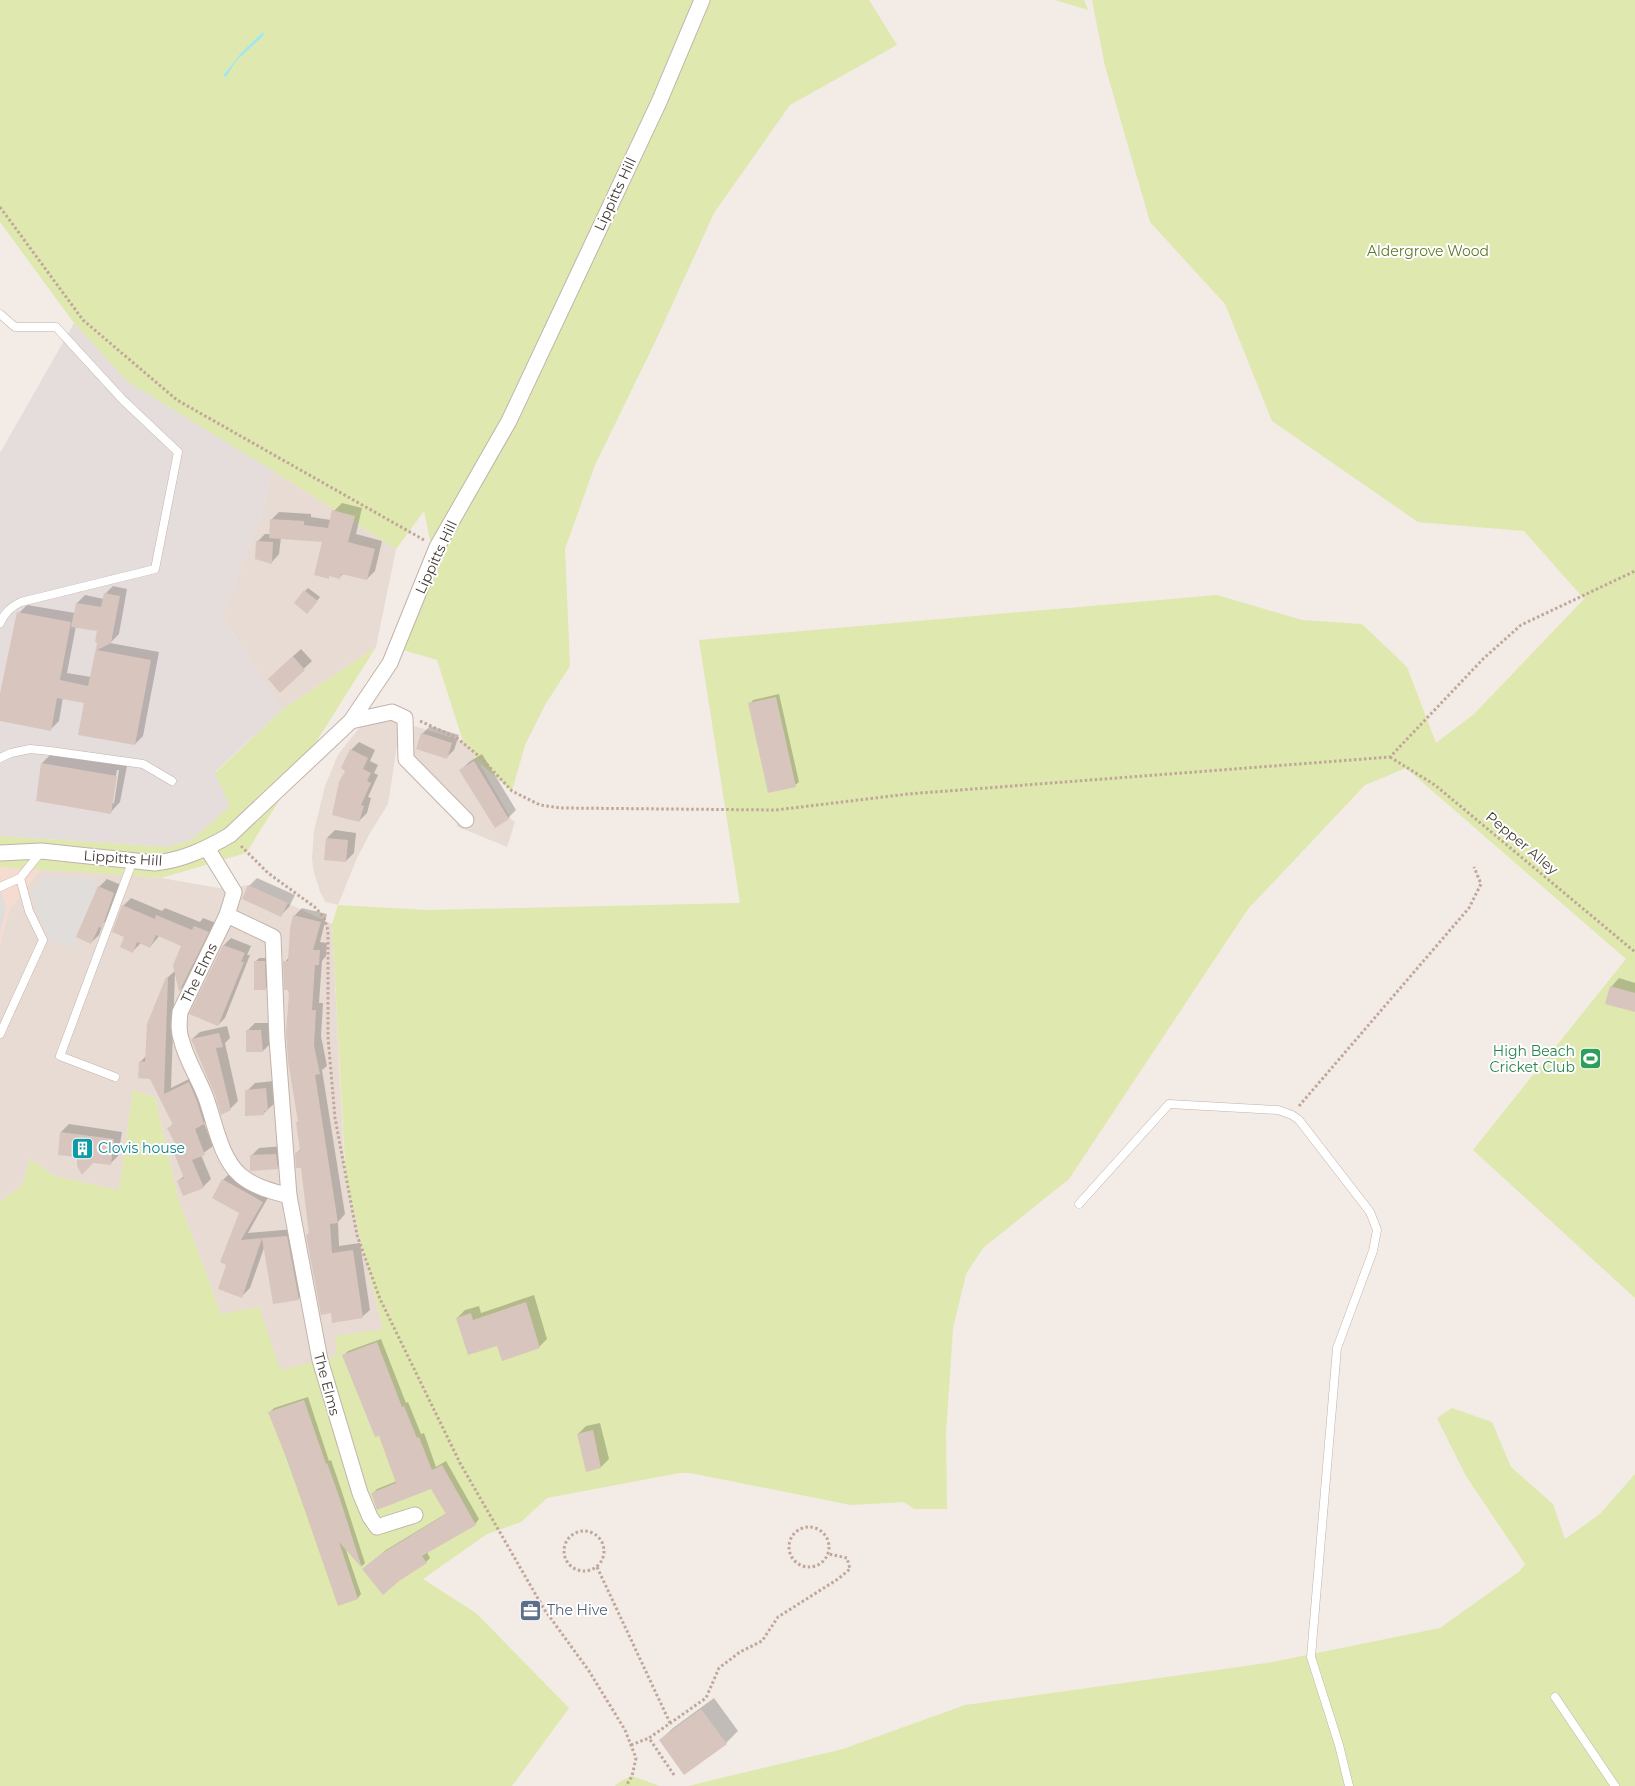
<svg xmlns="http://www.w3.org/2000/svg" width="1635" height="1786" font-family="Montserrat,sans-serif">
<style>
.residential{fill:#e7dbd4}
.commercial{fill:#f6dbd0}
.industrial{fill:#e5dddb}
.green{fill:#dfe8ae}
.parking{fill:#e1dddb}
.water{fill:#a1e7f1}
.shadow{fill:#0003;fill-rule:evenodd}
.building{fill:#d8c6be}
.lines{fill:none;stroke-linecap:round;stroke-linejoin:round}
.lane-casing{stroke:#c2b3ab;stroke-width:9}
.street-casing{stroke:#c2b3ab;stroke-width:17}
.path{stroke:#c1a799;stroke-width:3;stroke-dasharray:2.5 2.5;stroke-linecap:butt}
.lane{stroke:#fff;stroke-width:8}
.street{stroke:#fff;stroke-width:15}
.labels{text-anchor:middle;stroke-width:4;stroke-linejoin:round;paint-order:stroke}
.street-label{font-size:14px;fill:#463a35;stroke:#fff}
.park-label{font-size:14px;fill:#5d7827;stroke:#fff}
.leisure-label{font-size:14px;fill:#27864d;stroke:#fff;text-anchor:end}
.culture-label{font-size:14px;fill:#0d838f;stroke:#fff;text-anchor:start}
.service-label{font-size:14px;fill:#4e5e75;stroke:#fff;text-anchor:start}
</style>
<rect width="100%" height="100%" fill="#f3ebe6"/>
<g class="residential">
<polygon points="272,470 396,549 376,647 282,710 222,616 262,514"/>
<polygon points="366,719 393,719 397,721 400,726 388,804 370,833 357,858 338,905 326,902 321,894 314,873 312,858 314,831 325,786 338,755"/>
<polygon points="414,726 463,741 470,747 511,819 515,822 507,847 456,826 469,810 415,762 408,747 411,728"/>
<polygon points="40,869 161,878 225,889 248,885 332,924 345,1178 383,1329 341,1637 178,1198 155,1097 133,1090 119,1190 55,1176 30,1159 23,1184 0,1202 0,945 9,910"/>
</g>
<polygon class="commercial" points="0,867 40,869 9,910 0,945"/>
<polygon class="industrial" points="74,323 128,382 272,470 262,514 222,616 282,710 215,772 230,806 192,840 168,847 0,836 0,453"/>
<g class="green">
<polygon points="0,0 869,0 897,45 790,105 714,213 656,340 595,465 565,549 570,666 545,705 525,745 512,791 476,760 470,747 463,741 437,660 393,647 407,605 437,573 424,511 396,549 272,470 128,382 74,323 0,222"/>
<polygon points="1055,0 1084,0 1088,10"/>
<polygon points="1092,0 1635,0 1635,1298 1473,1150 1626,959 1406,768 1365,785 1248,909 1069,1179 983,1248 966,1274 953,1328 946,1433 947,1509 914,1509 904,1502 851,1505 690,1473 679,1473 547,1498 521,1522 487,1534 423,1579 476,1613 569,1708 512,1786 0,1786 0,1202 23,1184 30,1159 55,1176 119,1190 133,1090 155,1097 178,1198 221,1314 259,1307 280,1370 337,1356 335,1336 383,1329 346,1182 332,924 338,905 426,910 740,903 699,640 1217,595 1302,620 1362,624 1407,667 1436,743 1474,714 1584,599 1524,531 1418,522 1272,421 1225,304 1150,222 1105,66"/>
<polygon points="376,647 246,853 161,878 0,867 0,836 168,847 192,840 230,806 215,773 282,710"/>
<polygon points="1452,1408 1492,1422 1511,1467 1553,1504 1565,1539 1600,1514 1635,1474 1635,1786 688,1786 843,1749 965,1705 1267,1663 1440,1628 1520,1571 1525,1564 1466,1476 1437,1418"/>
<polygon points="632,1776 660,1786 615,1786 621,1781"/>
</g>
<g class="parking">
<polygon points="45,877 99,879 72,949 48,939 31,891"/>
<polygon points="0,886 6,909 0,934"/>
</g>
<polygon class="water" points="263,32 264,34 262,37 236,61 226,77 223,76 241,53"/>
<g class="shadow">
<polygon points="342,503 362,508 356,534 382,541 375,571 367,579 344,573 340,577 331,575 328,577 324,540 281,537 279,554 272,562 257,542 265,534 270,534 271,520 279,512 311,514 311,517 331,520 334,511"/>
<path d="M113,586L127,589L119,634L110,643L159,652L143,736L135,744L86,702L63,697L59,721L51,729L0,720V703L19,613L27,605L75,613L77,603L85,595L104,599L105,594ZM76,626L98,630V642L91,677L67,673Z"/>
<polygon points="308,588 320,597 311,609 305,591"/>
<polygon points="301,649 312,661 280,691 277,671"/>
<polygon points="779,694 799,782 795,785 750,704 753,700"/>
<polygon points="430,726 459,735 454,750 446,758 422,734"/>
<polygon points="359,742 375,750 370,761 378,765 374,773 378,775 368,797 371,798 367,813 359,821 347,770 351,750"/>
<path d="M52,753L127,766L120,802L110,813L42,763ZM117,770H119L114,803H111Z"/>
<polygon points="482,754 516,810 508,818 461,770 469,762"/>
<polygon points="335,830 356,833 354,853 346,861 327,838"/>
<polygon points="257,878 295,895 289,907 281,915 249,886"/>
<polygon points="107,879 121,885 109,918 103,924 99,935 91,943 99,887"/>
<polygon points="131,898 162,911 165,908 200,922 203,918 216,923 187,983 180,990 175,972 171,1088 197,1075 212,1115 204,1123 213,1146 201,1155 211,1179 203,1187 178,1181 184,1176 173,1149 177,1145 169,1128 174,1123 151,1078 140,1062 147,1055 167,978 176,970 183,945 159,936 150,947 141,943 133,951 126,936 123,906"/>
<polygon points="302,908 327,914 320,942 327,943 326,956 322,961 319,1003 323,1003 321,1036 327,1066 322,1070 345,1214 338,1222 339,1246 360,1243 370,1310 362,1317 307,1235 310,1232 302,1167 296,1153 301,1149 290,994 285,962 289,957 295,915"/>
<polygon points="231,938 251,946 247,955 250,955 225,1018 218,1025 191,1013 224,945"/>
<polygon points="259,958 268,958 269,985 265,989 255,962"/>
<polygon points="1619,978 1635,983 1635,1011 1607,1003 1612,986"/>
<polygon points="255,1023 269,1023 271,1043 263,1051 247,1031"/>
<polygon points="227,1026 230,1038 225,1043 238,1101 230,1109 216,1094 192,1039 200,1032"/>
<polygon points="274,1081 276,1102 264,1113 247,1091 255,1083"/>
<polygon points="69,1124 122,1132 118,1156 110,1164 93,1162 79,1156 61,1132"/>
<polygon points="284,1146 285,1160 277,1168 251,1156 259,1148"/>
<polygon points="231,1172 270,1194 248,1233 295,1229 306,1291 298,1299 265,1245 250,1288 242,1296 227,1264 240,1213 223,1180"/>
<polygon points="534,1295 547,1339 539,1347 498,1344 457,1318 465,1310 479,1306 481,1313"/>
<polygon points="381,1339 406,1403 408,1402 421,1434 424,1433 436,1467 446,1461 479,1519 475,1524 427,1552 430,1558 426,1562 368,1565 386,1550 447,1513 432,1487 373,1493 377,1489 397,1481 379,1434 344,1355 348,1351"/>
<polygon points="308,1397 329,1461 331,1460 342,1492 365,1563 362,1566 345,1547 361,1594 358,1598 339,1604 270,1412 274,1408"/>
<polygon points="600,1423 609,1459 601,1467 587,1470 578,1434 586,1426"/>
<polygon points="714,1698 738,1731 726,1743 660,1740 673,1728"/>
</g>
<g class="building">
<polygon points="332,510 355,516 348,542 375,549 367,580 341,574 340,579 329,576 329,579 314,575 322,542 269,538 270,519 304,521 304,525 328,528"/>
<polygon points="256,541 273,542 272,564 255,559"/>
<polygon points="304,590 318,601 307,614 294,603"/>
<polygon points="104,593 120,596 111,643 97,650 151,660 135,745 78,735 84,703 57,698 51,731 0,721 0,693 17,612 71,622 60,680 88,686 97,643 95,642 97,631 71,627 76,603 101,607"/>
<polygon points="293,656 305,670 280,693 268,679"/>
<polygon points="776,697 796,787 768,793 748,703"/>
<polygon points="421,733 452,743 447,759 416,749"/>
<polygon points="350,749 368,758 363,769 371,773 367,781 371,783 361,805 364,806 359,822 332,815 339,782 345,771 341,768"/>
<polygon points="474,761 509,819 495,828 459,770"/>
<polygon points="41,763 117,776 111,814 36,801"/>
<polygon points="326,838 348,840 346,862 324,860"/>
<polygon points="248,885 288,903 281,917 242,899"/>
<polygon points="98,886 114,893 102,928 99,927 91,944 76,937"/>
<polygon points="122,905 155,919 156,915 192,930 194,926 209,932 179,992 173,965 181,946 156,935 150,948 137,942 133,953 120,947 124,937 112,932"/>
<polygon points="293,915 321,922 313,950 320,950 319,965 315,965 312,1010 316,1010 314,1045 320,1074 315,1075 338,1223 330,1224 332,1253 353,1250 363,1318 332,1323 331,1313 321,1315 306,1235 309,1234 301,1168 296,1168 295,1153 300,1151 296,1122 298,1122 288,1061 286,1031 289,994 288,990 284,990 283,961 288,961 290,928"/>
<polygon points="223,945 245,953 241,962 244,962 218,1026 189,1014"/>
<polygon points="254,961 265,961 266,990 254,990"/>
<polygon points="166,977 168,978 164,1094 189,1082 197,1101 204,1124 195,1129 205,1155 192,1160 204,1188 183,1196 177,1181 184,1178 172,1148 179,1151 167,1128 173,1125 150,1079 138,1078 139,1061 145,1062 147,1024"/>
<polygon points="1610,986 1635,993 1635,1012 1605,1004"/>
<polygon points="246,1030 261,1030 263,1052 246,1052"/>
<polygon points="219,1033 223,1047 216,1048 231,1110 221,1115 215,1095 191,1039"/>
<polygon points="266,1088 268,1111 264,1111 264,1115 245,1116 245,1090"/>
<polygon points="60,1132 114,1139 111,1165 93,1163 82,1175 77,1166 77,1157 58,1155"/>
<polygon points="276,1154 278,1169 250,1171 250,1155"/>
<polygon points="222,1179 263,1202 241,1240 287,1236 299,1300 273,1304 262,1238 242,1298 218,1289 226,1265 220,1262 239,1213 212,1198"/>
<polygon points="526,1302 540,1348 502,1361 497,1346 468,1355 456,1318 471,1313 473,1320"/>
<polygon points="377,1342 402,1407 404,1406 417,1438 419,1437 432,1470 442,1465 476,1525 422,1556 427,1563 399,1581 383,1595 362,1569 381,1554 446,1514 431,1489 377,1510 371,1493 396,1483 379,1436 375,1437 342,1355"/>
<polygon points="304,1400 326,1464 327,1463 339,1496 362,1568 339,1542 358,1599 338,1606 288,1462 268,1412"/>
<polygon points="593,1430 601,1468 586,1472 577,1434"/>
<polygon points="701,1709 727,1744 684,1775 659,1740"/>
</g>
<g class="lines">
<defs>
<g id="lane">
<path d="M0,314L15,327H56L123,400L178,452L155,569L21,602C11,607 5,612 0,623"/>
<polyline points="0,758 11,753 30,749 50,751 143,764 172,781"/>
<polyline points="0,887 20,878 41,852"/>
<polyline points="0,1034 43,940 29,911 20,878"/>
<polyline points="115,1077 60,1056 133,860"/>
<polyline points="1079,1204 1169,1104 1278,1110 1292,1115 1299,1120 1370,1212 1377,1230 1373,1251 1337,1348 1311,1657 1339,1745 1349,1786"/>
<polyline points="1555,1697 1615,1786"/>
</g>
<g id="street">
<polyline points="351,721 392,712 405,718 406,759 466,820"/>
<polyline points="207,848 234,892 227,915 273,937 277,1039 289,1196 320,1360 360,1493 370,1517 377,1527 415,1515"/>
<path d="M0,853L41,851L155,863C183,860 206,849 230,835L351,721L390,663L437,547L509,421L659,102L702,0"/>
<path d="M227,915L180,1012C179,1023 178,1031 182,1042C187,1061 199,1079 206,1098C215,1123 220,1157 240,1175C254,1187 272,1191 289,1196"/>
</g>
</defs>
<use href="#lane" class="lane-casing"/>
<use href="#street" class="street-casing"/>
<g class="path">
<polyline points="0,207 83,320 177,400 424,540"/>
<polyline points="420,721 457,738 480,757 512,791 540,805 561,808 776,810 908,794 1390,757 1483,659 1521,625 1635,571"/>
<polyline points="1390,757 1435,785 1635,952"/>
<polyline points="241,846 268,873 316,908 324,918 328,930 328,1037 335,1118 357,1235 380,1299 460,1463 544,1609 589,1671 625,1730 636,1758 632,1776 626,1786"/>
<polyline points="1299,1106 1469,908 1481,884 1474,867"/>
<circle cx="809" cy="1547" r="20"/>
<circle cx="584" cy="1551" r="20"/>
<polyline points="597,1567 670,1723"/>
<polyline points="631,1745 649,1738"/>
<polyline points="674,1775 649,1738 706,1698 719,1668 740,1652 762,1641 778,1617 838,1579 850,1569 847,1558 829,1554"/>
</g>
<use href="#lane" class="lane"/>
<use href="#street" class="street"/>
</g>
<defs>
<symbol id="stadium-square" viewBox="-11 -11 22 22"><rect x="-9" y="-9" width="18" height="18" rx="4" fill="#2e9e5b" stroke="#fff"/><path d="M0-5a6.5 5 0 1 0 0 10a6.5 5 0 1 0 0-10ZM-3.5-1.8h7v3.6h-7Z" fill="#fff"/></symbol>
<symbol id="building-square" viewBox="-11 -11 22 22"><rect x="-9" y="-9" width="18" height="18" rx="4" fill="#0f9aa8" stroke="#fff"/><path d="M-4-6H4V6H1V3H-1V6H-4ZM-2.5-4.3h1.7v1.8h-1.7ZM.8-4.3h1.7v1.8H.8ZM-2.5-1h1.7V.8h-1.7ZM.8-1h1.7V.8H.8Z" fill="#fff"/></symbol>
<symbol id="office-square" viewBox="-11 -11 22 22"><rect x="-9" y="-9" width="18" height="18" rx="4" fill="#5c6f8a" stroke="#fff"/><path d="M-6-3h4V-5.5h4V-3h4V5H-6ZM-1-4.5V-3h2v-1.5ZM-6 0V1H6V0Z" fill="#fff"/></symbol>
</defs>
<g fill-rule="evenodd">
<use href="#stadium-square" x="1578" y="1046" width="25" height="25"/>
<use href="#building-square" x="70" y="1136" width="25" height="25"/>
<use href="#office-square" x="518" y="1598" width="25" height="25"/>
</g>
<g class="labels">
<g class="street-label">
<text transform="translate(615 194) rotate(-65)" y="5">Lippitts Hill</text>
<text transform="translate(436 557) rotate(-65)" y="5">Lippitts Hill</text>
<text transform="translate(1522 843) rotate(40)" y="5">Pepper Alley</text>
<text transform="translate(123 858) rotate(4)" y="5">Lippitts Hill</text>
<text transform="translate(199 973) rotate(-64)" y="5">The Elms</text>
<text transform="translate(327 1384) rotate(75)" y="5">The Elms</text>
</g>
<g class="park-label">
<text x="1428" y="256">Aldergrove Wood</text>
</g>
<g class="leisure-label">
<text x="1575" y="1056">High Beach<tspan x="1575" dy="16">Cricket Club</tspan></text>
</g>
<g class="culture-label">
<text x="98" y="1153">Clovis house</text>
</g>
<g class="service-label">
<text x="547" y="1615">The Hive</text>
</g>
</g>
</svg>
